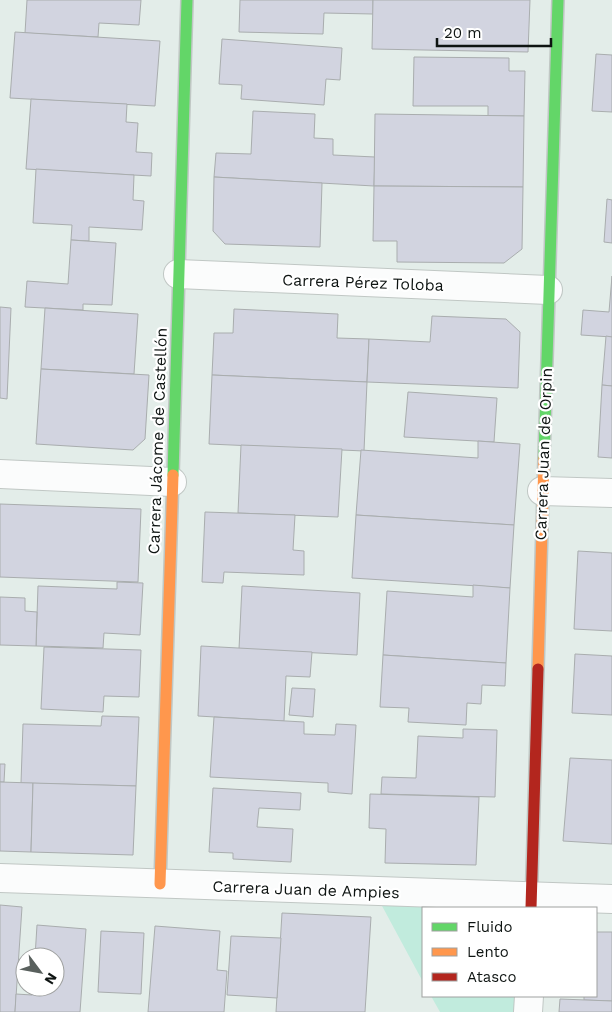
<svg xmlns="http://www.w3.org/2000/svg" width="612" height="1012" font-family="'Work Sans',sans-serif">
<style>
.green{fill:#c1ebdd}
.building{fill:#d2d4e0;stroke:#a9adae}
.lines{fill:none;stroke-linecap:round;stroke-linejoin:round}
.street-casing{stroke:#c0c7c4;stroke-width:30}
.fast-casing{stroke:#c0c7c4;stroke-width:14}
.slow-casing{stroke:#c0c7c4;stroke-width:14}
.jam-casing{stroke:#c0c7c4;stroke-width:14}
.street{stroke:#fbfcfc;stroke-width:28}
.fast{stroke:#63d668;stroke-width:11}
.slow{stroke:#ff974d;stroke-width:11}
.jam{stroke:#b3261e;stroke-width:11}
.labels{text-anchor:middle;stroke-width:4.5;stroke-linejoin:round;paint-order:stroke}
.street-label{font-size:16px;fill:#0e1412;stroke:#fff}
</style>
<rect width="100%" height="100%" fill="#e3ede9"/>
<g class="green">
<polygon points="374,891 531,908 423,908 423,982"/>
<polygon points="431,996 529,996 528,1012 440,1012"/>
</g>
<g class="building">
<polygon points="27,0 141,0 139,25 99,23 98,37 25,33"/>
<polygon points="240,0 373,0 373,14 324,13 323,34 239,32"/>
<polygon points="373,0 530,0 528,52 372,49"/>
<polygon points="15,32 160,41 155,106 10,98"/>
<polygon points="222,39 342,48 340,80 326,79 324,105 241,99 242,85 219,84"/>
<polygon points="596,54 612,55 612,112 592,111"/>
<polygon points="414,57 509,58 509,71 525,71 524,116 488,116 488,106 413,106"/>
<polygon points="31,99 127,104 126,122 138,123 136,152 152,153 151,176 26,169"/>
<polygon points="253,111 315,114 314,138 333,139 333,155 375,157 374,186 214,177 216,153 251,154"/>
<polygon points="375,114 524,116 523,187 374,186"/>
<polygon points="36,169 134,175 133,200 144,201 142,230 89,227 89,241 71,240 72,225 33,223"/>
<polygon points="214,177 322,183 320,247 225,244 213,231"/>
<polygon points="374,186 523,187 522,249 504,263 397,262 397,241 373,241"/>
<polygon points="607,199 612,200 612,243 604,242"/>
<polygon points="71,240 116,243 112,305 83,304 83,310 25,307 27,281 68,284"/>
<polygon points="612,276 612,337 581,335 583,310 609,312"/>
<polygon points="0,307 11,308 7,399 0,398"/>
<polygon points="45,308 138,314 134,374 41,369"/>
<polygon points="234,309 338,314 337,338 369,339 367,382 212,375 214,333 233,333"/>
<polygon points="432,316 506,319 520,332 518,388 367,382 369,339 430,342"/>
<polygon points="606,336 612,337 612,386 602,385"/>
<polygon points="41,369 149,375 145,439 133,450 36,444"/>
<polygon points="212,375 367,382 364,451 209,444"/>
<polygon points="602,385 612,386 612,458 598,457"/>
<polygon points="408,392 497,398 494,442 404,437"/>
<polygon points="478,441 520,444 514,525 356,515 361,450 478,458"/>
<polygon points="241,445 342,449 338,517 238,513"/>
<polygon points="0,504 141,509 138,582 0,577"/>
<polygon points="205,512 295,515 293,550 304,551 304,575 224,572 223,583 202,582"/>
<polygon points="356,515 514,525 510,588 352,578"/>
<polygon points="578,551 612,553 612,631 574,629"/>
<polygon points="117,582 143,583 140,635 104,633 103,648 36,646 38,586 117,589"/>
<polygon points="473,585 510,588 506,663 383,655 387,591 473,597"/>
<polygon points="242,586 360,593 357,655 239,649"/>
<polygon points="0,597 25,598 25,611 37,612 36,646 0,645"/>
<polygon points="201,646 312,652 310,677 286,676 284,721 198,716"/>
<polygon points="44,647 141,650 139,697 104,696 103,712 41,709"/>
<polygon points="575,654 612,656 612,715 572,713"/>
<polygon points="383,655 506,663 505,686 482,685 481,704 467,703 466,725 408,722 409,708 380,707"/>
<polygon points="292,688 315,689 313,717 289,715"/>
<polygon points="102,716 139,717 136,786 21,783 23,724 101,726"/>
<polygon points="214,717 304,722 304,734 335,735 336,724 356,725 352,794 328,792 328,783 210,777"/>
<polygon points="463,729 497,730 495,797 381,794 382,777 416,778 418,736 463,738"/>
<polygon points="570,758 612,760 612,844 563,841"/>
<polygon points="0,764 5,764 4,782 0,782"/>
<polygon points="0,782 33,783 31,852 0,851"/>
<polygon points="33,783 136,786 133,855 31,852"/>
<polygon points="213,788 301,793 300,810 259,808 257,827 293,829 291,862 233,859 233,853 209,852"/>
<polygon points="370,794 479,797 476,865 385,863 386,829 369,828"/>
<polygon points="0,905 22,907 15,1012 0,1012"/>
<polygon points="282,913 371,917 365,1012 276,1012"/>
<polygon points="37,925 86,929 80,1012 15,1012 16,994 32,995 33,987 55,987 55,957 35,957"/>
<polygon points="155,926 220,931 217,970 227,971 224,1012 148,1012"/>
<polygon points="101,931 144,933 141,994 98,992"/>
<polygon points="596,932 612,932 612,1001 584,1000 584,996 596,996"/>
<polygon points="231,936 281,938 277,998 227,995"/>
<polygon points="560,999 612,1001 612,1012 559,1012"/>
</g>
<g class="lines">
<defs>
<g id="street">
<polyline points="178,274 548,290"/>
<polyline points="0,474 172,482"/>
<polyline points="542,491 612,493"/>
<polyline points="0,878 612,899"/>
<polyline points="528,1012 529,996"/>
</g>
<g id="fast">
<polyline points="544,458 558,0"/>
<polyline points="173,475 187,0"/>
</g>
<g id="slow">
<polyline points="538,669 544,458"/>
<polyline points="160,884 173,475"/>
</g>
<polyline id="jam" points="531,908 538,669"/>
</defs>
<use href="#street" class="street-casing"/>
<use href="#fast" class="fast-casing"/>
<use href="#slow" class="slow-casing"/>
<use href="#jam" class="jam-casing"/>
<use href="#street" class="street"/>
<use href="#fast" class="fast"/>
<use href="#slow" class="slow"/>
<use href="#jam" class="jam"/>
</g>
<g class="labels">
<g class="street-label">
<text transform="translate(363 282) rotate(2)" y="6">Carrera Pérez Toloba</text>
<text transform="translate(157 441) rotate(-88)" y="6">Carrera Jácome de Castellón</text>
<text transform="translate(543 454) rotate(-88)" y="6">Carrera Juan de Orpin</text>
<text transform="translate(306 889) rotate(2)" y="6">Carrera Juan de Ampies</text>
</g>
</g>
<rect x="422" y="907" width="175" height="90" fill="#ffffff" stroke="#9fa1a0"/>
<rect x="432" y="923" width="25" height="8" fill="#63d668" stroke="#9fa1a0"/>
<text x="467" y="932" font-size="15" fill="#0e1412">Fluido</text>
<rect x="432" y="948" width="25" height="8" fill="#ff974d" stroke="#9fa1a0"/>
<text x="467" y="957" font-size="15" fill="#0e1412">Lento</text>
<rect x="432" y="973" width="25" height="8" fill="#b3261e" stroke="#9fa1a0"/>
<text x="467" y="982" font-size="15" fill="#0e1412">Atasco</text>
<g transform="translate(40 972) rotate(122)"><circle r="24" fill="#ffffff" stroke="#9fa1a0"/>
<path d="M0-4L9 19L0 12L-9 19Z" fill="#59605d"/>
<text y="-8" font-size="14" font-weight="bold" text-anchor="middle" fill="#0e1412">N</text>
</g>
<path d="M437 38v8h114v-8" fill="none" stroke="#0e1412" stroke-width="2.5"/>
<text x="444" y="38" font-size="15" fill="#0e1412" stroke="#ffffff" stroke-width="4" paint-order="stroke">20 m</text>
</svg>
